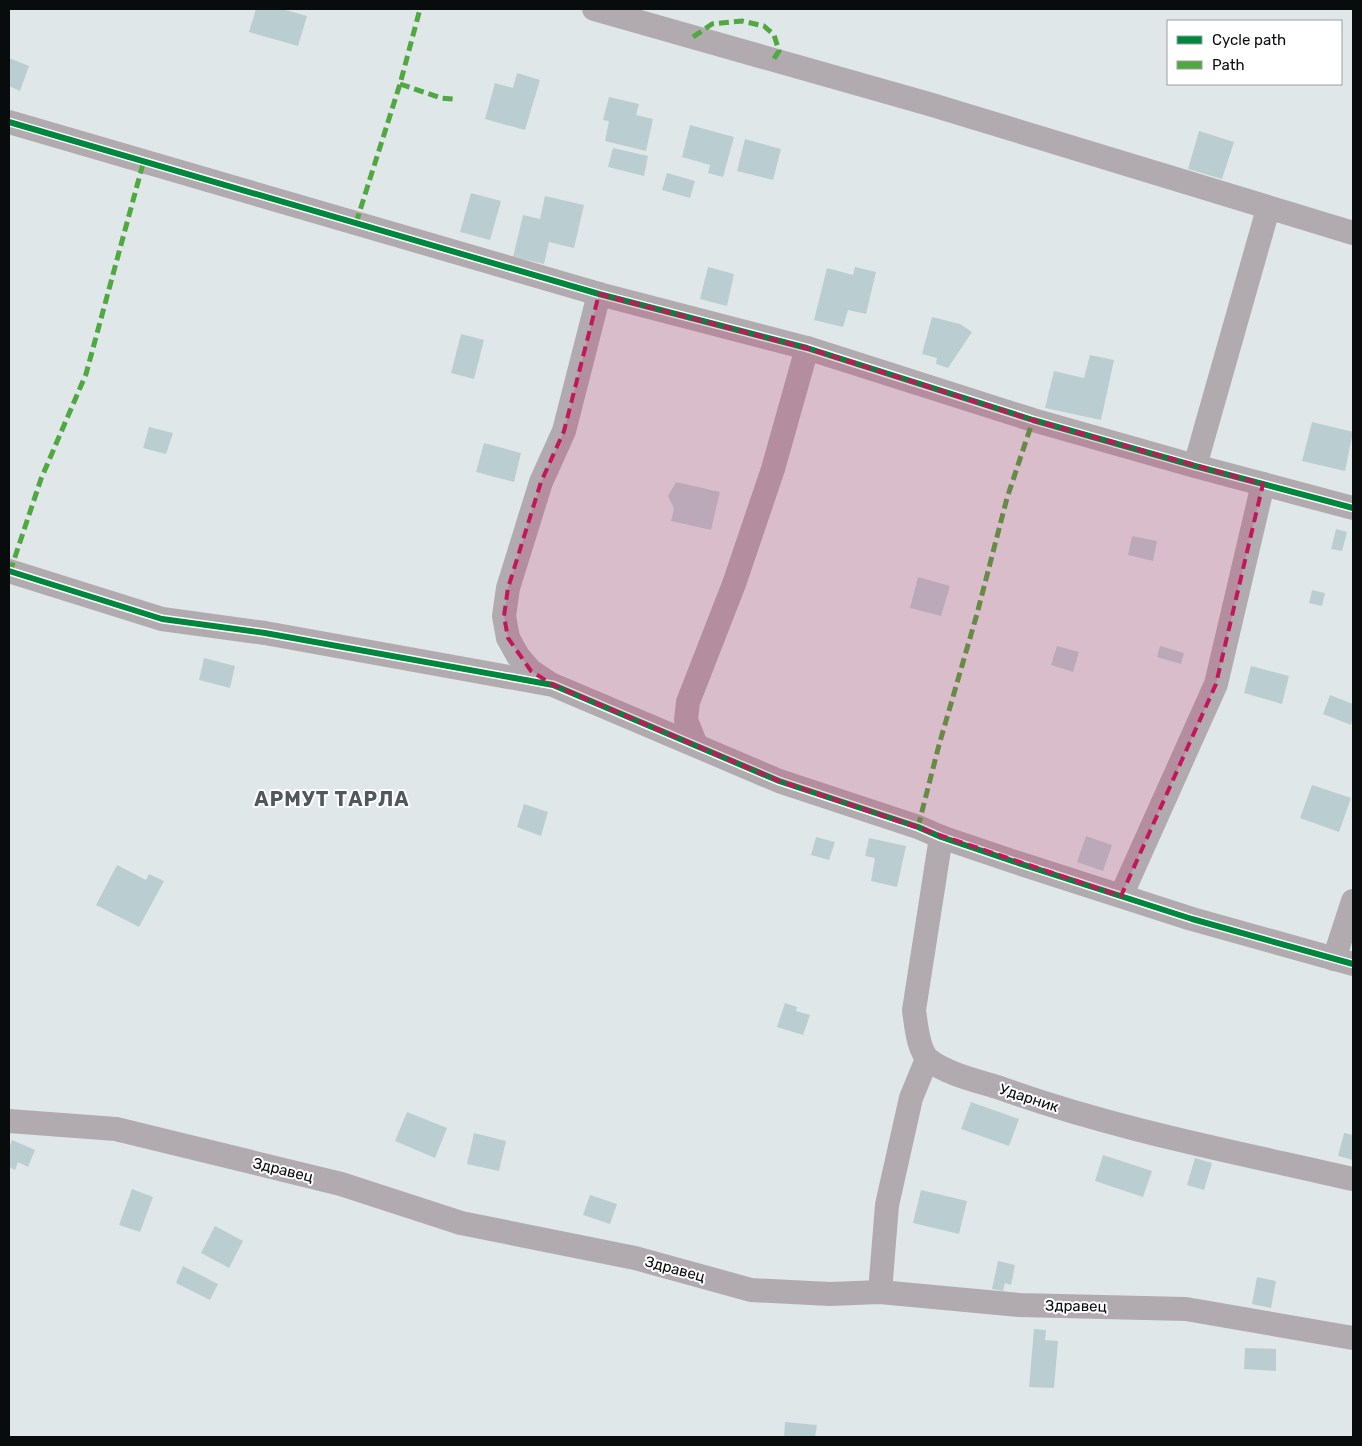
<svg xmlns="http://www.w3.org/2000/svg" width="1362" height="1446" font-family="Rubik,sans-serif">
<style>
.building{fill:#baced2}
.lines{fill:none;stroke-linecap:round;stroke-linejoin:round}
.minor{stroke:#b1abb0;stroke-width:24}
.quiet{stroke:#50a841;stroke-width:5;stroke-dasharray:10 5;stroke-linecap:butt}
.cycleway-casing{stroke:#fff;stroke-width:9}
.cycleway{stroke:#00873e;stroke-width:6}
.marked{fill:#c2185b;fill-opacity:0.2;stroke:#c2185b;stroke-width:4;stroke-dasharray:10 6;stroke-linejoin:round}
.labels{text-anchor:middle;stroke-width:4;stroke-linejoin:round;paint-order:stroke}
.street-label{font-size:15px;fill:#090c0d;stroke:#fff}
.district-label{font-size:20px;font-weight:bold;letter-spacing:1px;fill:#4f595a;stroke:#fff}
</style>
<rect width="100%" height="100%" fill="#e0e7e8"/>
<g class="building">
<polygon points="256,9 282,9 307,16 298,46 249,32"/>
<polygon points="9,58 29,66 20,91 9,86"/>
<polygon points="517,73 540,80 525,130 485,119 495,83 513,88"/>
<polygon points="609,97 639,104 636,115 653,119 646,151 605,141 609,121 603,120"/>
<polygon points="690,125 734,137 723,177 708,173 710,165 682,157"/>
<polygon points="1199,131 1234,142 1222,179 1188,169"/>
<polygon points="745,139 781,149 773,180 737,171"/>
<polygon points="613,148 648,156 644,176 608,167"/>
<polygon points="667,173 695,181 690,198 662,190"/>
<polygon points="471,193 501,201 490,240 460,232"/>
<polygon points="545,196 584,205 574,248 549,242 544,264 513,257 523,215 540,219"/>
<polygon points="708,267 734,274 727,306 700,299"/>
<polygon points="855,267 876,272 866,314 848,310 843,327 814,320 827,268 853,275"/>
<polygon points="932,317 960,324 972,332 948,368 936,364 937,358 922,354"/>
<polygon points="461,334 484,340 474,379 451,373"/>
<polygon points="1090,355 1114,360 1101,420 1045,408 1054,371 1084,378"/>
<polygon points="1312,422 1353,432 1345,471 1302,461"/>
<polygon points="149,427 173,433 166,454 143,448"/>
<polygon points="484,443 521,453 514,482 476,472"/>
<polygon points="676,482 720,492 711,530 671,521 674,509 668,496"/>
<polygon points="1336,529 1347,532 1342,551 1331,549"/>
<polygon points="1132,536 1157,541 1153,561 1128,555"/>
<polygon points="918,577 950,586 941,616 910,608"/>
<polygon points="1312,590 1325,593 1322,606 1309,603"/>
<polygon points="1057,646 1079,652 1073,672 1051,665"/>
<polygon points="1160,646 1184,653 1181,664 1157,657"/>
<polygon points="204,658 235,666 230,688 199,680"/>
<polygon points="1251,666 1289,676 1282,704 1244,693"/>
<polygon points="1330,695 1353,704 1353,717 1351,725 1323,714"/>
<polygon points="1312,785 1351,798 1339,832 1300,818"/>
<polygon points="524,804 548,812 541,836 517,827"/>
<polygon points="1086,836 1112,845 1103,871 1077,862"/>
<polygon points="816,837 835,842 829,860 811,855"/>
<polygon points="869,838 906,846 897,887 871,881 875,858 865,856"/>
<polygon points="117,865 146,880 149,874 164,881 139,927 96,905"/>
<polygon points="785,1003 797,1007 796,1011 810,1015 803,1035 777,1027"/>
<polygon points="971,1102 1019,1119 1009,1146 961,1129"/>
<polygon points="407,1112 447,1128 435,1158 395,1141"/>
<polygon points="474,1133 506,1141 499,1171 467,1164"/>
<polygon points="1344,1133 1353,1135 1353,1160 1338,1156"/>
<polygon points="12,1140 35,1150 28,1167 18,1162 15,1170 9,1167 9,1148"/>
<polygon points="1103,1155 1152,1171 1143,1197 1095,1181"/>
<polygon points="1195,1158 1212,1163 1204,1190 1187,1185"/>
<polygon points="132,1189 153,1197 140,1232 119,1225"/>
<polygon points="921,1190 967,1201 959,1234 913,1223"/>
<polygon points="590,1195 617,1204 610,1224 583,1215"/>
<polygon points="215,1226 243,1241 229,1268 201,1253"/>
<polygon points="998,1261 1015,1265 1011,1285 1005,1283 1003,1291 992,1289"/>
<polygon points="183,1266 218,1284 210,1300 176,1283"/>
<polygon points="1257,1277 1276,1281 1271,1308 1252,1304"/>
<polygon points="1034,1329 1046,1330 1045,1340 1058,1341 1054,1388 1029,1387"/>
<polygon points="1245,1348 1276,1349 1276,1371 1244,1369"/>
<polygon points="785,1422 817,1425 815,1437 784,1437"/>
</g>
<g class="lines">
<g class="minor">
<polyline points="594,9 929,104 1353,233"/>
<polyline points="9,122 599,294 807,348 1033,420 1195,466 1353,508"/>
<polyline points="1195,466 1268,209"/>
<polyline points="9,571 162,619 265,633 553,685 779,781 918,827 941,837 1012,861 1192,919 1353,964"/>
<polyline points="549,683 531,671 518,656 508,638 504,616 508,588 541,482 564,431 599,294"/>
<polyline points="696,745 686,720 688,702 734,584 773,469 807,348"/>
<path d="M941,837L914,1010C916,1024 918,1051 929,1060C947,1074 978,1081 1000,1088C1114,1129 1235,1152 1353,1179"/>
<polyline points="1121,896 1216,684 1263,484"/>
<polyline points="1334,959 1353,901"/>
<polyline points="9,1121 116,1129 341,1184 461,1223 635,1258 751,1290 830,1294 880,1292 1019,1305 1186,1309 1353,1338"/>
<polyline points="880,1292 887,1205 911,1098 927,1059"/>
</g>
<g class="quiet">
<polyline points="693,37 712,24 742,21 764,26 774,35 779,51 773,60"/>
<polyline points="400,84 441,98 453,99"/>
<polyline points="356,223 400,84 420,9"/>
<polyline points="10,572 41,479 86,374 144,160"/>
<polyline points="918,827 939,745 977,614 1007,498 1033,420"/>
</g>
<defs>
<g id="cycleway">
<polyline points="9,122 599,294 807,348 1033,420 1195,466 1353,508"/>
<polyline points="9,571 162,619 265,633 553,685 779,781 918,827 941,837 1012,861 1192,919 1353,964"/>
</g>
</defs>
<use href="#cycleway" class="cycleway-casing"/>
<use href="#cycleway" class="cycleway"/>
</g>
<path class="marked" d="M599,294L807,348L1033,420L1263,484L1216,684L1121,896L779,781L553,685L531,671L508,638L504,616L508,588L541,482L564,431Z"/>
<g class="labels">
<g class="street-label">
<text transform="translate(1029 1098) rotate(18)" y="5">Ударник</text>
<text transform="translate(283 1170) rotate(14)" y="5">Здравец</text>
<text transform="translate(675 1269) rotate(15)" y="5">Здравец</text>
<text transform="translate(1076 1306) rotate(1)" y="5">Здравец</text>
</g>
<g class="district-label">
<text x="332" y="806">АРМУТ ТАРЛА</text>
</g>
</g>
<rect width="1362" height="1446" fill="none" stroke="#090c0d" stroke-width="20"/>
<rect x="1167" y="20" width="175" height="65" fill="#ffffff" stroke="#9d9e9e"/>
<rect x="1177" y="36" width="25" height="8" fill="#00873e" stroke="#9d9e9e"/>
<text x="1212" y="45" font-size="15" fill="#090c0d">Cycle path</text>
<rect x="1177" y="61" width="25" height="8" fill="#50a841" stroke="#9d9e9e"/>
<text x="1212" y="70" font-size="15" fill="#090c0d">Path</text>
</svg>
